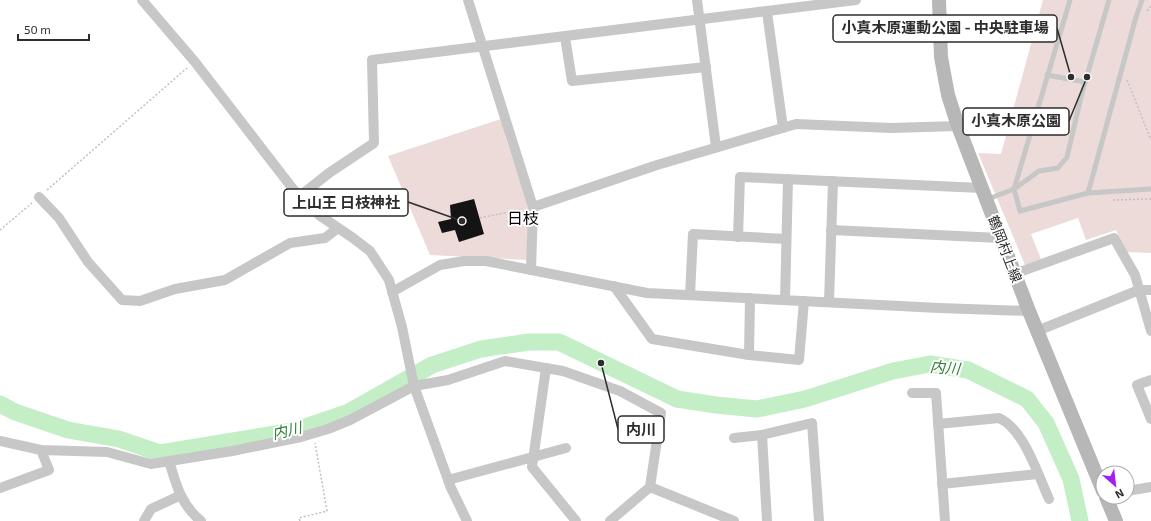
<svg xmlns="http://www.w3.org/2000/svg" width="1151" height="521" font-family="'Exo 2','Noto Sans JP',sans-serif">
<style>
.green{fill:#ecdbd9}
.lines{fill:none;stroke-linecap:round;stroke-linejoin:round}
.river{stroke:#c3eec6;stroke-width:17}
.building{fill:#141414}
.path{stroke:#c1c1c1;stroke-width:1.5;stroke-dasharray:2 2;stroke-linecap:butt}
.service{stroke:#c7c7c7;stroke-width:5}
.minor{stroke:#c7c7c7;stroke-width:10}
.secondary{stroke:#b7b7b7;stroke-width:14}
.labels{text-anchor:middle;stroke-width:4;stroke-linejoin:round;paint-order:stroke}
.street-label{font-size:14px;fill:#2d2d2d;stroke:#fff}
.water-label{font-size:15px;font-style:italic;fill:#2f8235;stroke:#fff}
.quarter-label{font-size:16px;fill:#000;stroke:#fff}
.leader{fill:none;stroke:#2d2d2d;stroke-width:1.5}
.callout-dot{fill:#2d2d2d;stroke:#fff;stroke-width:1.5}
.callout{fill:#fff;stroke:#2d2d2d;stroke-width:1.5}
.callout-label{font-size:15px;text-anchor:middle;font-weight:bold;fill:#2d2d2d}
</style>
<rect width="100%" height="100%" fill="#fff"/>
<g class="green">
<polygon points="1043,0 1151,0 1151,253 1125,252 1116,230 1086,240 1078,218 1031,234 1041,259 1025,265 978,153 1001,154"/>
<polygon points="501,119 506,133 505,136 530,211 527,238 528,260 430,255 388,156"/>
</g>
<g class="lines">
<polyline class="river" points="0,404 15,412 68,430 119,439 160,453 293,431 349,412 432,365 481,349 529,342 559,342 677,399 716,405 757,409 805,399 893,371 930,364 968,370 1027,399 1046,423 1071,479 1080,521"/>
</g>
<polygon class="building" points="474,199 484,234 459,242 455,230 442,233 438,222 451,219 450,205"/>
<g class="lines">
<g class="path">
<polyline points="1147,11 1151,6"/>
<polyline points="1127,80 1151,140"/>
<polyline points="47,190 187,68"/>
<polyline points="1113,200 1151,199"/>
<polyline points="480,218 523,209"/>
<polyline points="0,230 32,203"/>
<polyline points="300,521 299,518 327,511 315,443"/>
</g>
<g class="service">
<polyline points="1047,75 1085,82"/>
<polyline points="1014,189 1039,171 1058,168 1067,157 1082,93 1109,0"/>
<polyline points="1014,189 1070,0"/>
<polyline points="1088,193 1136,17 1142,0"/>
<polyline points="988,199 1014,189 1020,211 1088,193 1151,189"/>
</g>
<g class="minor">
<polyline points="142,0 195,62 293,189 319,215 353,238 370,251 389,280 402,327 414,386 451,488 467,521"/>
<polyline points="468,0 533,207 531,270"/>
<polyline points="697,0 716,147"/>
<polyline points="767,12 783,128"/>
<polyline points="565,37 572,81 706,67"/>
<polyline points="300,196 329,173 374,143 372,60 856,0"/>
<polyline points="39,197 59,218 88,262 122,300 140,301 175,289 225,280 290,243 325,238 338,228"/>
<polyline points="533,207 657,165 796,124 891,128 958,126"/>
<polyline points="831,230 1000,238"/>
<polyline points="738,237 740,177 981,188"/>
<polyline points="1014,274 1114,238 1135,275 1151,331"/>
<polyline points="614,286 652,339 749,355 799,360 804,301"/>
<polyline points="392,292 440,265 464,261 486,261 647,293 939,308 1029,311"/>
<polyline points="690,295 693,234 786,239"/>
<polyline points="785,300 788,179"/>
<polyline points="829,302 833,181"/>
<polyline points="1037,331 1139,290 1151,290"/>
<polyline points="749,355 750,298"/>
<polyline points="546,368 532,467 576,521"/>
<polyline points="1151,380 1137,385 1151,419"/>
<polyline points="912,393 936,393 945,521"/>
<path d="M938,424L999,418C1024,429 1038,475 1049,499"/>
<polyline points="762,435 767,521"/>
<polyline points="734,438 762,435 812,423 819,521"/>
<polyline points="0,441 41,450 107,452 151,464 232,451 301,437 328,429 350,420 414,386 448,380 505,361 563,371 620,391 661,413 650,487 610,521"/>
<path d="M169,461C176,484 181,505 201,521"/>
<polyline points="448,480 566,448"/>
<polyline points="942,484 1038,474"/>
<polyline points="650,487 734,521"/>
<polyline points="0,488 49,470 41,450"/>
<polyline points="1127,491 1151,487"/>
<polyline points="144,521 151,509 179,496"/>
</g>
<g class="secondary">
<polyline points="939,0 941,57 948,95 958,126 1029,311 1103,491"/>
<polyline points="1106,497 1116,521"/>
</g>
</g>
<g class="labels">
<g class="street-label">
<text transform="translate(1005 249) rotate(69)" y="5">鶴岡村上線</text>
</g>
<g class="water-label">
<text transform="translate(945 368) rotate(5)" y="5">内川</text>
<text transform="translate(287 431) rotate(-13)" y="5">内川</text>
</g>
<g class="quarter-label">
<text x="523" y="224">日枝</text>
</g>
</g>
<path class="leader" d="M1071 77L1057 28M1087 77L1069 121M462 221L408 202M601 363L618 429"/>
<g class="callout-dot">
<circle cx="1071" cy="77" r="4"/>
<circle cx="1087" cy="77" r="4"/>
<circle cx="462" cy="221" r="4"/>
<circle cx="601" cy="363" r="4"/>
</g>
<g class="callout">
<rect x="833" y="15" width="224" height="27" rx="4"/>
<rect x="963" y="108" width="106" height="27" rx="4"/>
<rect x="284" y="189" width="124" height="27" rx="4"/>
<rect x="618" y="416" width="46" height="27" rx="4"/>
</g>
<g class="callout-label">
<text x="945" y="33">小真木原運動公園 - 中央駐車場</text>
<text x="1016" y="126">小真木原公園</text>
<text x="346" y="208">上山王 日枝神社</text>
<text x="641" y="435">内川</text>
</g>
<g transform="translate(1115 485) rotate(152)"><circle r="19" fill="#ffffff" stroke="#ababab"/>
<path d="M0-3L7 15L0 10L-7 15Z" fill="#a21ef5"/>
<text y="-6" font-size="11" font-weight="bold" text-anchor="middle" fill="#2d2d2d">N</text>
</g>
<path d="M18 34v6h71v-6" fill="none" stroke="#2d2d2d" stroke-width="2"/>
<text x="24" y="34" font-size="12" fill="#2d2d2d" stroke="#ffffff" stroke-width="3" paint-order="stroke">50 m</text>
</svg>
